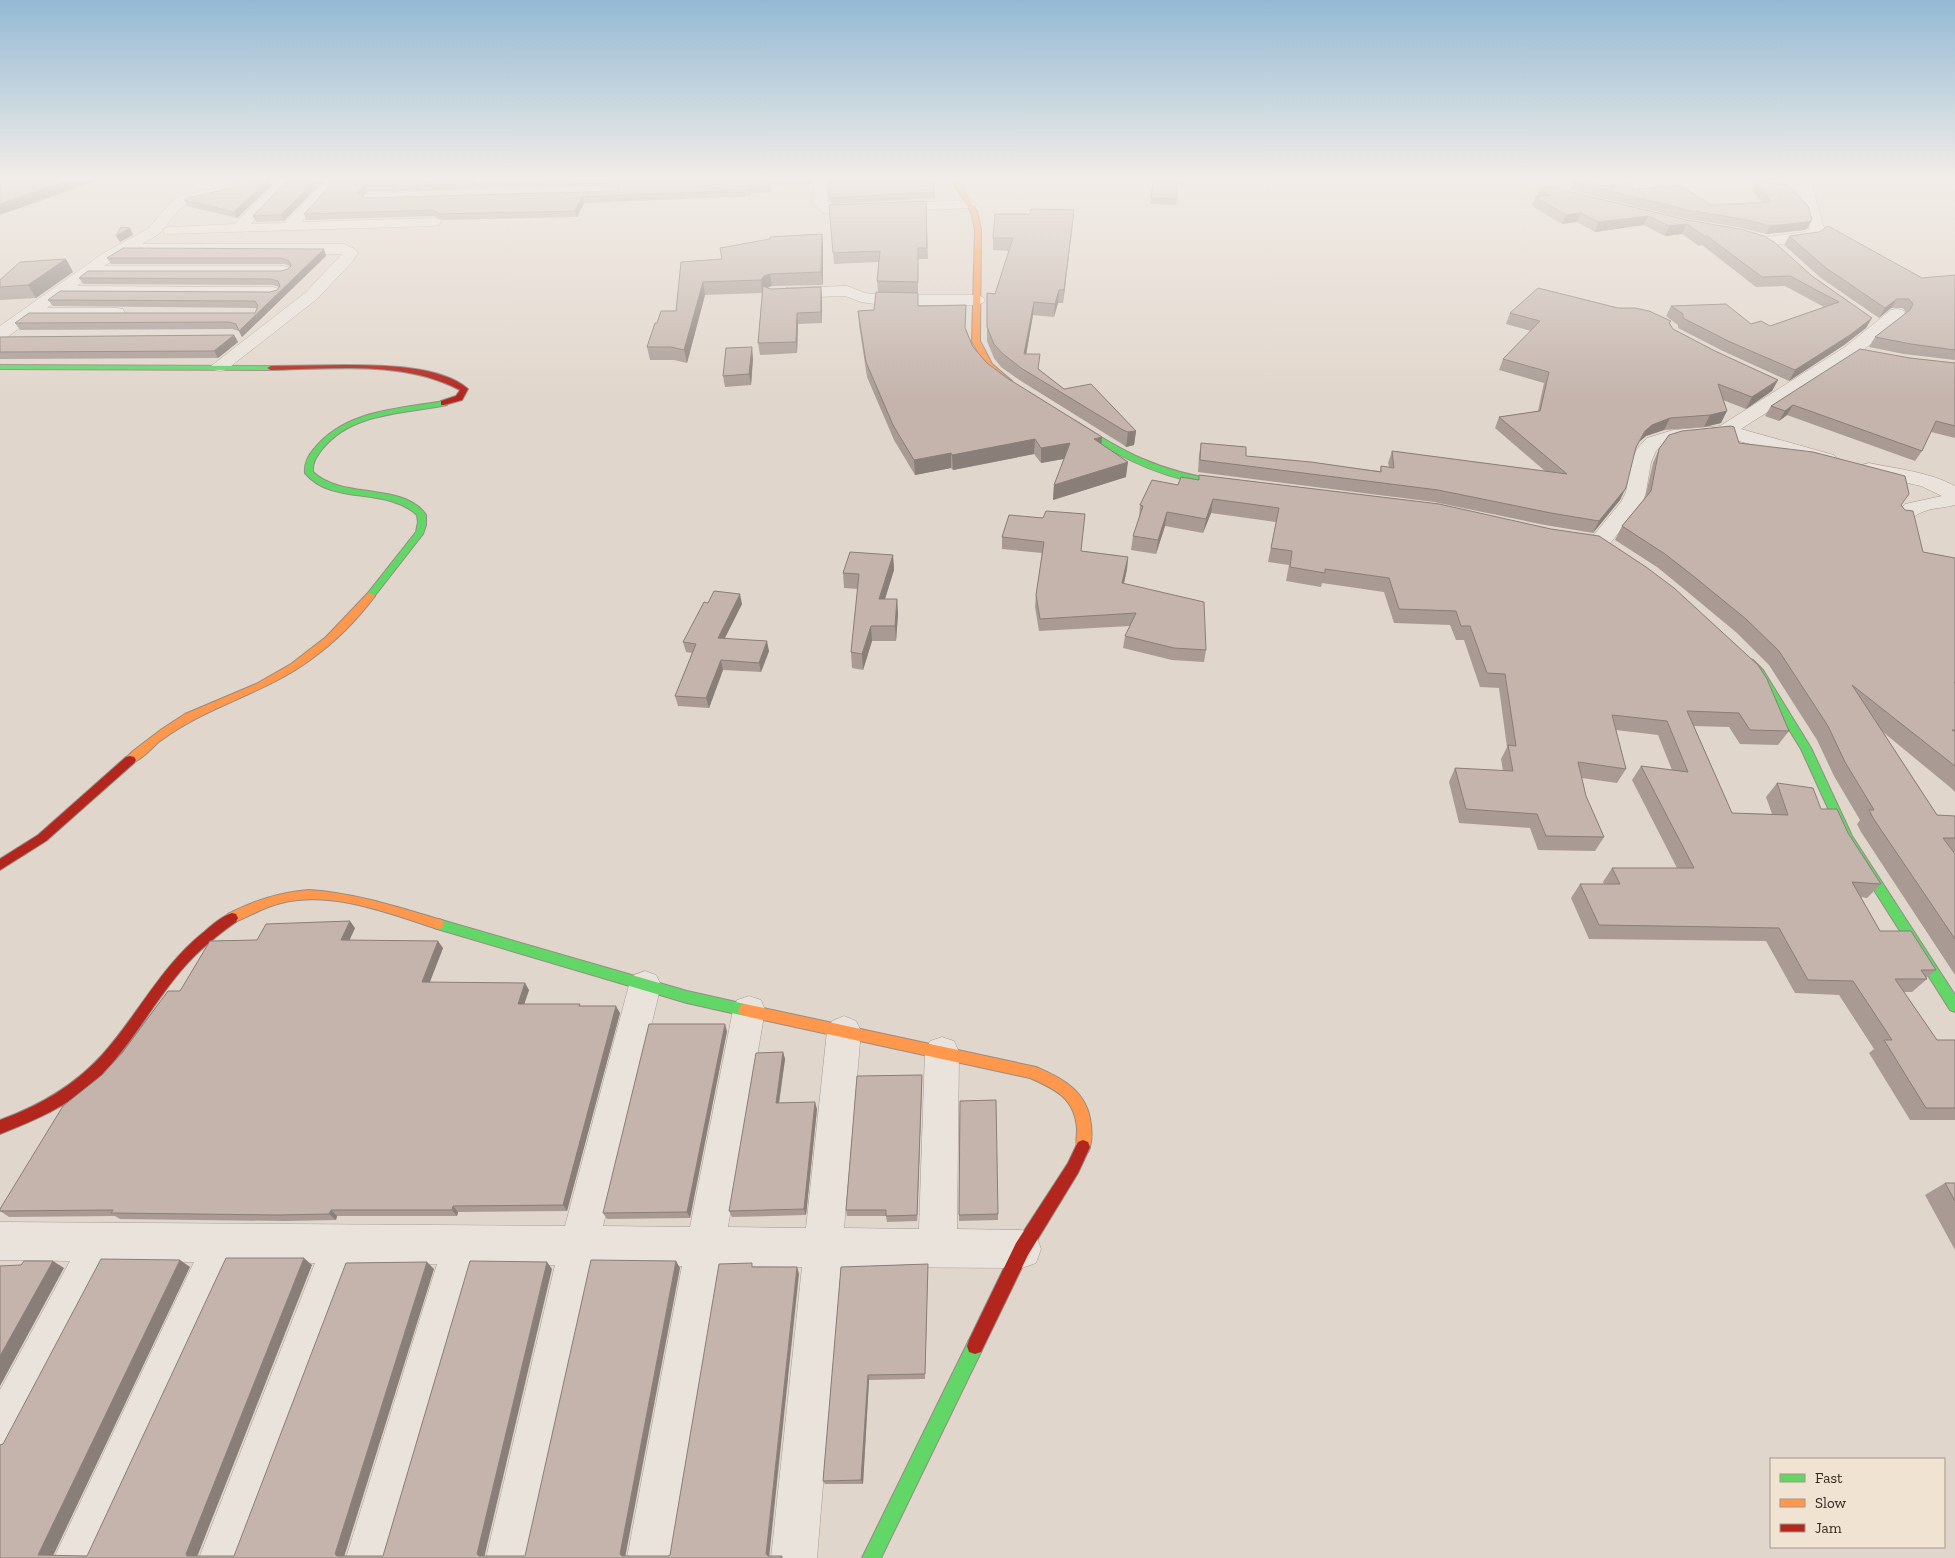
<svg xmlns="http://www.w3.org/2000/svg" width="1955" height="1558" font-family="'Zilla Slab',serif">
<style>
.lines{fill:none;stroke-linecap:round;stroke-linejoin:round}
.street-casing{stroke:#a69c95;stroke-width:1}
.fast-casing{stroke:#958c85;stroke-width:2}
.slow-casing{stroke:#958c85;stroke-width:2}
.jam-casing{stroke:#958c85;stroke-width:2}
.street{fill:#eae3dc;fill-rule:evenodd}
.fast{fill:#63d668;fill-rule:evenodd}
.slow{fill:#ff974d;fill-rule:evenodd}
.jam{fill:#b3261e;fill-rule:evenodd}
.wall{fill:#a99b94;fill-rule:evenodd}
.shaded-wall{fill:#897e78}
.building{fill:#c4b4ac;stroke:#897e78;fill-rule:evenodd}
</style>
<rect width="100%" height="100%" fill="#e1d6cb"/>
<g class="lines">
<defs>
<g id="street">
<polygon points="256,179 296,179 251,224 285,223 327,179 342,179 302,222 434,218 439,219 441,222 439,225 434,226 165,234 163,231 165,228 170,227 234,224 278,182 190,202 180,209 159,234 142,244 344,244 355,249 358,252 353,261 317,299 226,370 220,371 214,370 211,366 305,293 342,254 126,253 104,266 284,266 290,268 292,271 290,274 284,276 91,276 77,286 273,287 279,289 281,292 279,295 273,297 63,296 47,308 117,308 123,309 125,313 123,317 117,318 33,318 6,338 0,339 0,326 102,254 149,228 170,203 180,196"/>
<polygon points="815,179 829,179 827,202 832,206 970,200 977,204 970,208 832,214 822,212 813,203"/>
<polygon points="1516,179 1537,179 1586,196 1588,199 1581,203 1576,202 1518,182"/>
<path d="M1799,179H1813L1812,186L1825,231C1814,246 1782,243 1765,245L1760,244L1758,241L1760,238L1805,232L1810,229L1798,186Z"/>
<polygon points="420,192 427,196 425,199 367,202 360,198 367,194"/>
<polygon points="847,286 865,293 881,295 977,295 983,297 985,300 983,303 977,305 881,305 861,302 845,296 786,298 780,296 778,293 780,290 786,288"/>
<polygon points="1897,309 1903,310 1905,314 1903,318 1857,355 1741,429 1834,455 1837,459 1834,463 1827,465 1724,437 1675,442 1661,446 1656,451 1651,462 1646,492 1642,504 1607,547 1599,549 1591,547 1588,542 1621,502 1626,492 1631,462 1637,449 1647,438 1673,430 1720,426 1845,347 1891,310"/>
<path d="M1869,463C1898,469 1929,472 1955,486V505C1944,508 1930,508 1920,513C1909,518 1913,526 1896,522L1893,517L1905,504L1942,496L1921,486L1862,473L1859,469L1862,465Z"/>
<polygon points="645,971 656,975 661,985 603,1226 690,1227 733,1010 737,1000 749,996 761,1000 765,1010 728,1227 806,1228 827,1031 832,1021 844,1016 856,1021 861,1031 844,1228 919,1229 925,1052 930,1041 942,1037 954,1041 959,1052 957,1229 1022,1230 1036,1235 1041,1249 1036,1263 1022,1268 841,1267 817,1558 771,1558 802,1267 721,1266 673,1558 627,1558 682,1266 594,1265 532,1558 486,1558 555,1265 476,1264 392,1558 346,1558 437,1264 354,1263 245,1558 199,1558 315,1263 234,1262 100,1558 54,1558 194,1262 112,1261 15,1448 0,1454 0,1390 70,1261 0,1260 0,1222 565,1226 629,985 634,975"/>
</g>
<g id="fast">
<polygon points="0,365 271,366 275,368 271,370 0,369"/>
<path d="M444,401H447V405C404,414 353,412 323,448C317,456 312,462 313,472C342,500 404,482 426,515V525L423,534L373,598H367V594L416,532L418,522L417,515C386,486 332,506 305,473C304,463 308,456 314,449C345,410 398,409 444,401Z"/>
<path d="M1068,420H1074C1124,453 1159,471 1219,480L1223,483C1218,487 1208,484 1201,483C1151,475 1110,451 1068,424Z"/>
<polygon points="1749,659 1753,660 1763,670 1811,748 1852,836 1955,995 1955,1012 1950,1010 1843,841 1801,749 1755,674 1744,662"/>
<polygon points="438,919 687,991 745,1004 750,1006 752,1010 750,1014 745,1016 687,1003 434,928 432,924 434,920"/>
<polygon points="975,1338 981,1340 983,1346 981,1352 881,1558 862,1558 969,1340"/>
</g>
<g id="slow">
<polygon points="951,179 957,179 977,212 981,229 980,341 992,364 1012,381 1012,385 1006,385 986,367 972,341 975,229 971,212"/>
<path d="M370,593L375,596C357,620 334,643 310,660C264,694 206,706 160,741C151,748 137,766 126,763L124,760L133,751L162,729L185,714L256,684L291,664L326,637L367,594Z"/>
<path d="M309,890C354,893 395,906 438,919L442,920L444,924L442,928L438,929C390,914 333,890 281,903C263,907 249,917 232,923L228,922L226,918L228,914C256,900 277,893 309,890Z"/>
<path d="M745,1004L1036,1067C1064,1079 1088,1092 1091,1125C1092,1134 1092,1144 1088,1152L1083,1154L1078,1152C1075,1144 1077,1137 1077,1129C1075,1098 1055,1089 1030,1078L745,1016L740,1014L738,1010L740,1006Z"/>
</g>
<g id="jam">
<path d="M344,365C378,365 441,365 468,389L462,400L444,405H441V401L456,396L460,390C403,360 333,369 271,370L267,368L271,366Z"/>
<polygon points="130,756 134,757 136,760 134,763 46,841 0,870 0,859 38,835 126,757"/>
<path d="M232,913L236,914L238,918L236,922C213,938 192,956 175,978C147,1013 126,1053 93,1083C66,1107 33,1121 0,1134V1120C39,1106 74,1086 102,1055C138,1015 161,966 204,932C212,925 222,916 232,913Z"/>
<polygon points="1083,1140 1088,1142 1090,1147 1078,1173 1028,1255 981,1352 975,1354 969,1352 967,1346 969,1340 1016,1243 1068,1163 1078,1142"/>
</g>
</defs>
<use href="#street" class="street-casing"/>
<use href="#fast" class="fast-casing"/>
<use href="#slow" class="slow-casing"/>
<use href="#jam" class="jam-casing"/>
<use href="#street" class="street"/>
<use href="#fast" class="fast"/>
<use href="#slow" class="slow"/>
<use href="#jam" class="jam"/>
</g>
<g class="wall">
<polygon points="269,179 272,185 237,218 187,206 184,200"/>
<polygon points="289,179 325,179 284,221 256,222 253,216"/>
<path d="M336,179H814L813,184L771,185V192L751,193V196L584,203L577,217L442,220L434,216L306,220L304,214ZM613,186L619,188L617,191L365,198L362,196L367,192Z"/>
<polygon points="1153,179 1177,199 1176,205 1151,204"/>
<polygon points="1573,182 1599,186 1636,189 1712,205 1762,202 1752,191 1756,183 1808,228 1804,230 1766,234 1738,227 1683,218 1570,190"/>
<polygon points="1539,189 1567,191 1687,220 1812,276 1872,318 1866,328 1844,345 1789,381 1723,351 1678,328 1678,325 1666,316 1671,306 1751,324 1770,326 1824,307 1785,286 1756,287 1702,245 1699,246 1682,234 1665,236 1644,225 1595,232 1577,222 1562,224 1532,206 1535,197 1537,196"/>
<polygon points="935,192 935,198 833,204 829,201 828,195"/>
<polygon points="926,201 928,259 918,259 918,293 914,293 918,306 966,329 973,347 987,363 1101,444 1126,477 1053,500 1054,485 1064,459 1041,463 1034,454 953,470 951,468 915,475 894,440 867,377 859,325 858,311 874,310 878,292 877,281 879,262 834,264 829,205"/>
<polygon points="1073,222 1063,303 1058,303 1054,317 1033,315 1026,354 1039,369 1064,389 1136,431 1134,445 1126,447 1122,444 1021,381 1001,367 994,358 987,341 987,293 995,294 1009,251 993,250 993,238"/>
<polygon points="822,234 823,246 823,285 772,286 767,288 822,298 822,323 798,324 797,353 760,355 758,343 762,293 705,295 687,363 674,360 650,360 647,347 657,323 676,311 722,259"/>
<polygon points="1789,236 1922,278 1955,275 1955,360 1904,354 1869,347 1875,337 1906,313 1903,308 1891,308 1879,318 1821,278 1784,245"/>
<polygon points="326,256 242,337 239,331 232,329 20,330 15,323 255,313 258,308 53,306 48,300 270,292 277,290 279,287 273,285 83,284 79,278 281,271 288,269 290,266 284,264 111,264 107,258"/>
<polygon points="66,259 73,272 36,298 1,300 0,300 0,280"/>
<polygon points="1510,313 1671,321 1670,323 1673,329 1715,351 1778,380 1772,391 1746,409 1723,400 1721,423 1704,427 1664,430 1646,436 1639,442 1636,448 1620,500 1593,533 1545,525 1434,502 1198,472 1199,455 1201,443 1246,456 1380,471 1381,466 1389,467 1388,463 1392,451 1545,471 1495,428 1499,417 1538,411 1544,383 1499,370 1503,359 1531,331 1506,324"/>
<polygon points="234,335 238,342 218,358 0,359 0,337"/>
<polygon points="753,358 751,385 725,387 723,376"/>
<polygon points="1910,358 1955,363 1955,438 1931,432 1922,451 1915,461 1787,415 1779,421 1765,416 1771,406"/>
<polygon points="1739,443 1901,505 1923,552 1955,558 1955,792 1951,788 1883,732 1937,815 1955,816 1955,852 1953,852 1955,854 1955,975 1861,832 1857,824 1860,820 1834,776 1817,740 1769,665 1737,633 1684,589 1657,567 1615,540 1622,526 1645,498 1653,463 1659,449"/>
<polygon points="1199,475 1439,504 1789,731 1778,745 1740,744 1729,727 1694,726 1732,813 1772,814 1766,797 1777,783 1821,809 1848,833 1881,884 1867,898 1861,897 1880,931 1936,970 1926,978 1927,979 1912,992 1904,992 1937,1040 1955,1040 1955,1120 1910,1120 1869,1053 1874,1049 1839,995 1795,993 1766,941 1589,939 1571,898 1580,884 1604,884 1603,882 1612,868 1677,868 1632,780 1641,766 1672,770 1658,735 1616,730 1626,769 1617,783 1582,778 1586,796 1604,837 1595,851 1538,850 1530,828 1459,823 1449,782 1455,768 1503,771 1501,759 1507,747 1499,688 1480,687 1464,640 1456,640 1450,625 1394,623 1384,592 1322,583 1321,587 1286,581 1289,565 1268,562 1276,522 1211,513 1203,533 1165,526 1156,554 1131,550 1133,536 1139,519 1140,505 1178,485 1198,480"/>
<polygon points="1009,515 1082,551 1128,557 1127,569 1124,584 1206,650 1204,662 1172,660 1123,648 1125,636 1130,626 1039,631 1035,607 1036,595 1042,553 1002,549 1002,537"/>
<polygon points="893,555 894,570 885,599 897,599 898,614 896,641 872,641 863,670 852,668 851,652 858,589 844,588 843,573"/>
<polygon points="742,604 724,639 769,651 761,672 723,670 709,708 678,706 675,696 692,653 686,652 683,642"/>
<polygon points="355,928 349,940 443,948 430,982 529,990 524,1004 581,1006 620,1013 567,1211 458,1212 457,1216 337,1216 336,1220 285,1221 120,1219 115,1216 9,1217 0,1211 0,1209 102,1075 180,991 257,940"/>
<polygon points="727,1031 690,1218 607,1219 603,1213"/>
<polygon points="783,1052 785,1059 779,1103 817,1109 806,1215 732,1217 729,1211"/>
<polygon points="922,1075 922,1082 917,1221 887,1222 886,1216 847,1216 846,1210"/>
<polygon points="960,1101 998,1214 998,1220 959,1221"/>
<polygon points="1945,1183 1955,1183 1955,1250 1925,1195"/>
<polygon points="928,1264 928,1269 925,1379 869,1380 863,1484 825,1484 823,1481 841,1267"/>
</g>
<g class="shaded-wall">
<polygon points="70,179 101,179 0,215 0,204"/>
<polygon points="269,179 272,185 237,218 234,212"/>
<polygon points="317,179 325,179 284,221 281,215"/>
<polygon points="365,186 367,192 358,199 356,193"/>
<polygon points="582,197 584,203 577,217 575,211"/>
<polygon points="1074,210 1073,222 1063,303 1064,290"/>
<polygon points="1581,213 1577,222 1562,224 1566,215"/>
<polygon points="1648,216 1644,225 1595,232 1598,222"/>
<polygon points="1812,220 1808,228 1804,230 1766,234 1770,226"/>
<polygon points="1687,224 1682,234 1665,236 1669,226"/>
<polygon points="130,228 133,235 120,242 116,236"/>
<polygon points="822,234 823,246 823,285 821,272"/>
<polygon points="324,249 326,256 242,337 239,331"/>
<polygon points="66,259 73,272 36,298 28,285"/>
<polygon points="770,274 772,286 765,288 762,293 761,280 764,276"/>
<polygon points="703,282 705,295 687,363 684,350"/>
<polygon points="821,287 822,298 822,323 821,312"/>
<polygon points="1059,290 1058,303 1054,317 1055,304"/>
<polygon points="1897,299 1891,308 1879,318 1885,308"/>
<polygon points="1034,302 1033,315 1024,367 1024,354"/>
<polygon points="797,313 798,324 797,353 796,342"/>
<polygon points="1872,318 1866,328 1844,345 1789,381 1795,370"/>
<polygon points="234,335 238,342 218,358 214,351"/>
<polygon points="752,347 753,358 751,385 749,374"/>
<polygon points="1778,380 1772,391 1746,409 1752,397"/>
<polygon points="1793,405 1787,415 1779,421 1785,411"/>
<polygon points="1727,411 1721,423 1704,427 1710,415"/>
<polygon points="1670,418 1664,430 1646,436 1639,442 1631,458 1645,431 1652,425"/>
<polygon points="1136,431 1134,445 1126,447 1128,432"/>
<polygon points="1102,437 1101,452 1094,439"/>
<polygon points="1035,439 1034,454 953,470 952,455"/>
<polygon points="1070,443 1068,458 1041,463 1041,448"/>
<polygon points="951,453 951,468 915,475 914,460"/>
<polygon points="1128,462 1126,477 1053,500 1054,485"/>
<polygon points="1626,488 1620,500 1593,533 1599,521"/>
<polygon points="1213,499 1211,513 1203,533 1206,519"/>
<polygon points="1167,512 1165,526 1156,554 1158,540"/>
<polygon points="893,555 894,570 880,615 879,599"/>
<polygon points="1128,557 1127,569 1121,595 1122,583"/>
<polygon points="740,594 742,604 720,648 718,638"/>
<polygon points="897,599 898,614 896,641 895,626"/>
<polygon points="871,626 872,641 863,670 862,654"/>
<polygon points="767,641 769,651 761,672 759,663"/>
<polygon points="721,660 723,670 709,708 706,698"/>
<polygon points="350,921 355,928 346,948 341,940"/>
<polygon points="438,941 443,948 427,989 422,982"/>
<polygon points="525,983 529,990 522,1011 518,1004"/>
<polygon points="616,1006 620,1013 567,1211 563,1205"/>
<polygon points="725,1024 727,1031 690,1218 687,1212"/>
<polygon points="783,1052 785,1059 778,1110 776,1103"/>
<polygon points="922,1075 922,1082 917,1221 917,1215"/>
<polygon points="815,1102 817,1109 806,1215 804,1209"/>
<polygon points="453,1206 458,1212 457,1216 452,1210"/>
<polygon points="331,1210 337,1216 336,1220 329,1214"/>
<polygon points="304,1258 312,1265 197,1557 187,1556 186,1554"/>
<polygon points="180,1260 190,1267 52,1558 38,1555"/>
<polygon points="53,1261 64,1268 0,1386 0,1356"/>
<polygon points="676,1261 680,1268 625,1558 622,1556 620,1554"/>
<polygon points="427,1262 434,1269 344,1557 337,1556 335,1554"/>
<polygon points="547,1262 552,1269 484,1558 479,1556 477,1554"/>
<polygon points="797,1267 799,1274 769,1558 766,1554"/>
<polygon points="868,1375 869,1380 863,1484 861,1480"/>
</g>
<g class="building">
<polygon points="0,179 70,179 0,204"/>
<polygon points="269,179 234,212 184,200 188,198"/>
<polygon points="289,179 317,179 281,215 253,216"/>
<path d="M336,179H777H771L770,186L750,187V190L582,197L575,211L440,214L432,210L304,214ZM612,180L617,181L620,185L617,191L365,198L356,193L365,186Z"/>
<polygon points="829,179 932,179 935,192 832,198 828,195"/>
<polygon points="1153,179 1177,179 1177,199 1151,198"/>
<polygon points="1582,180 1599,186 1628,184 1636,189 1681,186 1712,205 1771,202 1756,183 1788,185 1808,206 1812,220 1808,222 1770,226 1742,219 1687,210 1573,182"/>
<polygon points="1551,186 1567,191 1687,220 1740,229 1764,236 1774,242 1812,276 1872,318 1850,335 1795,370 1728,341 1683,318 1683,314 1671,306 1726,304 1751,324 1761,321 1770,326 1839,302 1790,276 1762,277 1707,236 1704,236 1687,224 1669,226 1648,216 1598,222 1581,213 1566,215 1535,197 1550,195 1539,189"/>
<polygon points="926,201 927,248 918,248 918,282 877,281 880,251 833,253 829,205"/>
<polygon points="1031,209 1074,210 1064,290 1059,290 1055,304 1034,302 1024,354 1040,354 1038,369 1064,389 1091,384 1136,431 1128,432 1123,430 1021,368 1002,353 994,344 987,327 987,293 995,294 1013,238 993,238 995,214 1030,214"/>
<polygon points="1828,226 1922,278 1955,275 1955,350 1911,344 1875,337 1910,310 1913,304 1909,299 1897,299 1885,308 1826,268 1789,236 1819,232"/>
<polygon points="121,227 130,228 116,236"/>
<polygon points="822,234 821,272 770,274 764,276 761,280 703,282 684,350 671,347 647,347 655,323 657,323 661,311 676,311 681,262 722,259 720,248 770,239 770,237"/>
<polygon points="123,248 324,249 239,331 236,324 229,322 15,323 29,313 255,313 258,306 255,301 48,300 60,291 270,292 277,290 280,286 278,281 270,279 79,278 88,271 281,271 288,269 291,266 289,261 281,258 107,258"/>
<polygon points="66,259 28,285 0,287 0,280 20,262"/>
<polygon points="763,286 771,289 821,287 821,312 797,313 796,342 758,343"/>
<polygon points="1538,288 1618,308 1635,308 1649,311 1671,321 1669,323 1673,329 1715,351 1778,380 1752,397 1718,384 1727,411 1710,415 1670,418 1652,425 1645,431 1636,447 1626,488 1599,521 1551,513 1438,490 1200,460 1201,443 1246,447 1246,456 1311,462 1381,472 1381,466 1394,468 1392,451 1567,474 1499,417 1540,411 1549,372 1503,359 1540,321 1510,313"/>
<polygon points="876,292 918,293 918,306 966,305 965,328 973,347 987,363 1007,378 1102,437 1094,439 1128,462 1054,485 1070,443 1041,448 1035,439 952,455 951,453 914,460 893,425 866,362 858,311 874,310"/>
<polygon points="234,335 214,351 0,352 0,337"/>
<polygon points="752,347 749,374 723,376 726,348"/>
<polygon points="1860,349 1910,358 1955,363 1955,426 1936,421 1922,451 1793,405 1785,411 1771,406"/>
<polygon points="1731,426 1734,427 1739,443 1813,452 1905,476 1909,494 1901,505 1905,510 1913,511 1923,552 1955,558 1955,682 1954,683 1955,683 1955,730 1952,730 1955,732 1955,766 1852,685 1937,815 1955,816 1955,838 1943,838 1955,854 1955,939 1873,818 1869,810 1874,810 1845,762 1828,726 1779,651 1746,619 1692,575 1665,554 1622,526 1651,491 1659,449 1669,435 1682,431"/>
<polygon points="1199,475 1439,504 1551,529 1599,536 1646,567 1674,588 1758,665 1767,679 1789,731 1750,730 1739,713 1687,711 1732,813 1788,815 1777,783 1813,788 1821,809 1837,809 1848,833 1881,884 1852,882 1880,931 1911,931 1936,970 1921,970 1927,979 1895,979 1937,1040 1955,1040 1955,1108 1926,1108 1884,1040 1892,1040 1853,981 1808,980 1779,928 1599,925 1580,884 1620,884 1612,868 1694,868 1641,766 1688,772 1667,721 1612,715 1626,769 1578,762 1586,796 1604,837 1546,836 1537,814 1466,809 1455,768 1513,771 1508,745 1516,746 1505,674 1487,673 1470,626 1461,626 1456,611 1399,609 1389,578 1325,569 1325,573 1290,567 1292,551 1271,548 1279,508 1213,499 1206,519 1167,512 1158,540 1133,536 1143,506 1140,505 1152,480 1178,485 1181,477 1199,480"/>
<polygon points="1046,511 1085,514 1081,551 1128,557 1122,583 1204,602 1206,650 1174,648 1125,636 1136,613 1040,619 1036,595 1044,542 1002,537 1009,515 1043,518"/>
<polygon points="850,552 893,555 879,599 897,599 895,626 871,626 862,654 851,652 859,574 843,573"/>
<polygon points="714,591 740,594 718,638 767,641 759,663 721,660 706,698 675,696 696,644 683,642 704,602 708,603"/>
<polygon points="350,921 341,940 438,941 422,982 525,983 518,1004 580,1004 579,1006 616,1006 563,1205 453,1206 452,1210 331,1210 329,1214 278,1215 111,1213 113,1210 0,1211 0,1209 63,1106 102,1075 122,1053 168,991 180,991 210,941 257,940 266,924"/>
<polygon points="649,1024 725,1024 687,1212 603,1213"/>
<polygon points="783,1052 776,1103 815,1102 804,1209 729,1211 756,1053"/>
<polygon points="922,1075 917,1215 886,1216 886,1210 846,1210 857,1076"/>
<polygon points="996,1100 998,1214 959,1215 960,1101"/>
<polygon points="1945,1183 1955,1183 1955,1201"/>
<polygon points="226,1258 304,1258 186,1554 187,1556 234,1556 346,1263 427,1262 335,1554 337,1556 383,1556 470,1261 547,1262 477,1554 479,1556 525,1556 591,1260 676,1261 620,1554 622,1556 668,1556 670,1555 719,1264 752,1263 752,1267 797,1267 766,1554 768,1556 782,1556 782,1558 0,1558 0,1445 3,1444 101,1259 180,1260 38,1555 87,1556"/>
<polygon points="24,1261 53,1261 0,1356 0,1266 21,1265"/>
<polygon points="928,1264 925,1374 868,1375 861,1480 823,1481 841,1267"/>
</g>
<linearGradient id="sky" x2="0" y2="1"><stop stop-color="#94bad5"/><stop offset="0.45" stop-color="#f2ede8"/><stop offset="1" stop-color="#f2ede8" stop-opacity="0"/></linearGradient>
<rect width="1955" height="397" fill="url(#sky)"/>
<rect x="1770" y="1458" width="175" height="90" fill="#f1e3d2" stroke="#a5978a"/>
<rect x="1780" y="1474" width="25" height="8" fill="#63d668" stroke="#a5978a"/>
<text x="1815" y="1483" font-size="15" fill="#33251e">Fast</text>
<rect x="1780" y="1499" width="25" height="8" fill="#ff974d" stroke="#a5978a"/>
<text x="1815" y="1508" font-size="15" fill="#33251e">Slow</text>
<rect x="1780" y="1524" width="25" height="8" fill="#b3261e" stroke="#a5978a"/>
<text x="1815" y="1533" font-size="15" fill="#33251e">Jam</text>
</svg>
